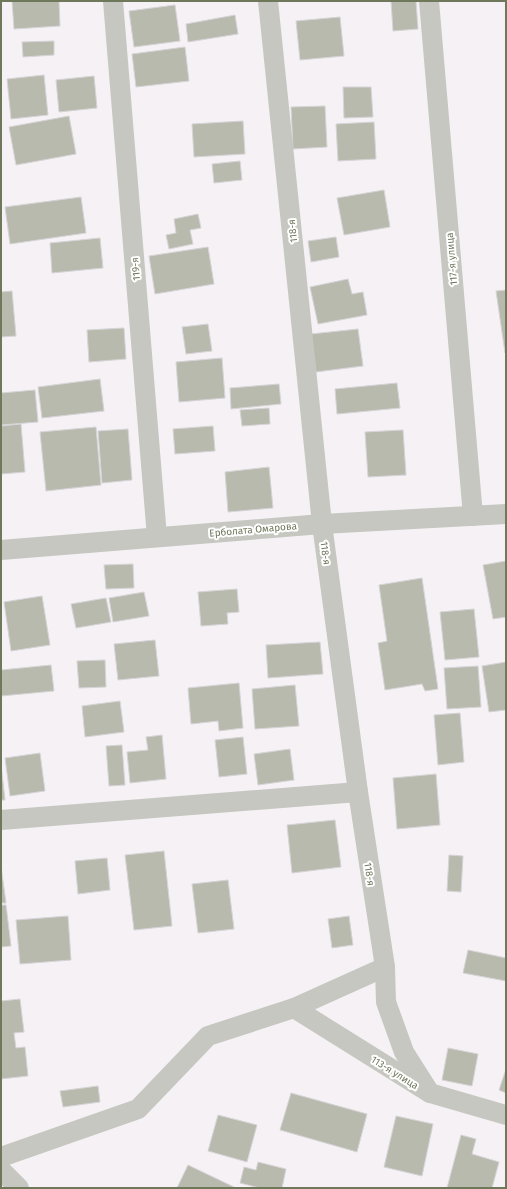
<svg xmlns="http://www.w3.org/2000/svg" width="507" height="1189" font-family="'Fira Sans',sans-serif">
<style>
.building{fill:#b8baae;stroke:#d6d4d7}
.lines{fill:none;stroke-linecap:round;stroke-linejoin:round}
.minor{stroke:#c5c7c0;stroke-width:20}
.labels{text-anchor:middle;stroke-width:4;stroke-linejoin:round;paint-order:stroke}
.street-label{font-size:10px;fill:#70785c;stroke:#fff}
</style>
<rect width="100%" height="100%" fill="#f5f1f5"/>
<g class="building">
<polygon points="12,1 59,1 60,26 14,29"/>
<polygon points="391,1 416,1 418,29 393,31"/>
<polygon points="175,5 180,41 134,47 129,11"/>
<polygon points="235,15 238,34 188,42 186,24"/>
<polygon points="340,17 344,56 300,60 296,21"/>
<polygon points="54,41 54,55 23,57 22,42"/>
<polygon points="185,47 189,81 136,87 132,54"/>
<polygon points="44,75 48,115 11,119 7,79"/>
<polygon points="94,76 97,108 59,112 56,80"/>
<polygon points="343,87 371,87 373,117 344,118"/>
<polygon points="325,106 327,147 293,149 291,107"/>
<polygon points="69,116 76,154 16,165 9,127"/>
<polygon points="243,121 245,154 194,157 192,124"/>
<polygon points="374,122 376,159 338,161 336,124"/>
<polygon points="240,161 242,180 214,183 212,164"/>
<polygon points="384,190 390,227 344,235 337,198"/>
<polygon points="81,197 86,233 10,244 5,207"/>
<polygon points="198,214 201,228 190,230 193,244 169,249 166,235 176,233 174,219"/>
<polygon points="336,237 339,257 311,262 308,241"/>
<polygon points="100,238 103,268 52,273 50,243"/>
<polygon points="208,247 214,284 155,294 149,256"/>
<polygon points="348,279 352,294 363,292 367,315 318,324 310,287"/>
<polygon points="506,290 506,353 505,353 496,291"/>
<polygon points="12,291 16,336 1,337 1,292"/>
<polygon points="208,324 212,351 186,354 182,327"/>
<polygon points="124,328 126,359 89,362 87,330"/>
<polygon points="358,329 363,366 316,372 311,334"/>
<polygon points="222,358 225,398 179,402 176,362"/>
<polygon points="100,379 104,411 42,418 38,387"/>
<polygon points="397,383 400,408 337,414 335,389"/>
<polygon points="279,384 281,404 231,409 230,388"/>
<polygon points="35,390 38,422 1,425 1,393"/>
<polygon points="269,408 270,424 242,426 240,410"/>
<polygon points="21,424 25,472 1,474 1,426"/>
<polygon points="213,426 215,451 175,454 173,429"/>
<polygon points="96,427 101,485 46,491 40,432"/>
<polygon points="128,429 132,480 102,483 98,431"/>
<polygon points="403,430 406,475 368,477 365,432"/>
<polygon points="269,467 273,508 228,512 225,472"/>
<polygon points="506,561 506,617 493,619 483,565"/>
<polygon points="133,564 134,588 106,589 104,565"/>
<polygon points="422,578 438,689 425,691 422,684 385,690 378,643 387,641 379,585"/>
<polygon points="237,589 239,612 227,613 228,624 201,626 198,592"/>
<polygon points="144,592 149,616 113,622 109,598"/>
<polygon points="42,596 50,645 11,651 4,602"/>
<polygon points="106,598 111,622 76,628 71,604"/>
<polygon points="474,609 479,657 445,660 440,612"/>
<polygon points="155,640 159,676 118,680 114,644"/>
<polygon points="320,642 323,674 268,678 266,645"/>
<polygon points="105,660 106,687 79,688 77,661"/>
<polygon points="506,662 506,710 489,712 482,666"/>
<polygon points="51,665 54,691 1,696 1,670"/>
<polygon points="478,666 481,707 447,709 444,668"/>
<polygon points="239,683 243,728 219,731 218,721 191,724 188,688"/>
<polygon points="295,685 299,726 255,729 252,689"/>
<polygon points="120,701 124,732 85,737 82,706"/>
<polygon points="460,713 464,762 438,765 434,715"/>
<polygon points="162,735 166,779 130,783 127,752 148,750 146,737"/>
<polygon points="243,737 247,774 219,777 215,740"/>
<polygon points="122,745 125,785 109,786 106,746"/>
<polygon points="290,749 294,780 258,785 254,754"/>
<polygon points="40,753 45,791 10,796 5,758"/>
<polygon points="1,764 5,800 1,800"/>
<polygon points="436,774 440,825 397,829 393,778"/>
<polygon points="335,820 341,867 292,873 287,825"/>
<polygon points="164,851 172,926 134,930 125,855"/>
<polygon points="449,855 463,856 461,892 447,891"/>
<polygon points="107,858 110,890 78,894 75,861"/>
<polygon points="1,866 6,903 1,903"/>
<polygon points="228,880 234,929 198,933 192,884"/>
<polygon points="1,905 6,905 11,946 1,947"/>
<polygon points="68,916 71,960 20,964 16,920"/>
<polygon points="349,916 353,945 332,948 328,919"/>
<polygon points="468,950 506,958 506,981 463,973"/>
<polygon points="20,999 24,1032 14,1033 16,1048 25,1047 28,1076 1,1079 1,1001"/>
<polygon points="448,1048 478,1054 472,1086 442,1080"/>
<polygon points="506,1069 506,1093 499,1090"/>
<polygon points="98,1086 100,1102 63,1107 60,1091"/>
<polygon points="291,1093 367,1114 357,1152 280,1130"/>
<polygon points="218,1115 257,1125 247,1162 208,1151"/>
<polygon points="396,1116 433,1124 422,1176 384,1167"/>
<polygon points="461,1135 476,1139 472,1154 499,1162 492,1188 447,1188"/>
<polygon points="258,1162 286,1169 282,1188 260,1188 240,1183 244,1167 256,1170"/>
<polygon points="188,1165 236,1188 177,1188"/>
</g>
<g class="lines">
<g class="minor">
<polyline points="113,1 157,537"/>
<polyline points="268,1 322,524 358,792 385,967 386,1002 404,1052 430,1093"/>
<polyline points="429,1 473,516"/>
<polyline points="1,550 322,524 506,514"/>
<polyline points="1,820 358,792"/>
<polyline points="294,1008 430,1093 506,1115"/>
<polyline points="1,1157 138,1109 208,1036 294,1008 385,967"/>
<polyline points="1,1170 19,1188"/>
</g>
</g>
<g class="labels">
<g class="street-label">
<text transform="translate(292 231) rotate(-96)" y="4">118-я</text>
<text transform="translate(451 259) rotate(-95)" y="4">117-я улица</text>
<text transform="translate(135 269) rotate(-95)" y="4">119-я</text>
<text transform="translate(253 529) rotate(-5)" y="4">Ерболата Омарова</text>
<text transform="translate(326 553) rotate(82)" y="4">118-я</text>
<text transform="translate(370 874) rotate(81)" y="4">118-я</text>
<text transform="translate(395 1072) rotate(32)" y="4">113-я улица</text>
</g>
</g>
<rect width="507" height="1189" fill="none" stroke="#70785c" stroke-width="4"/>
</svg>
